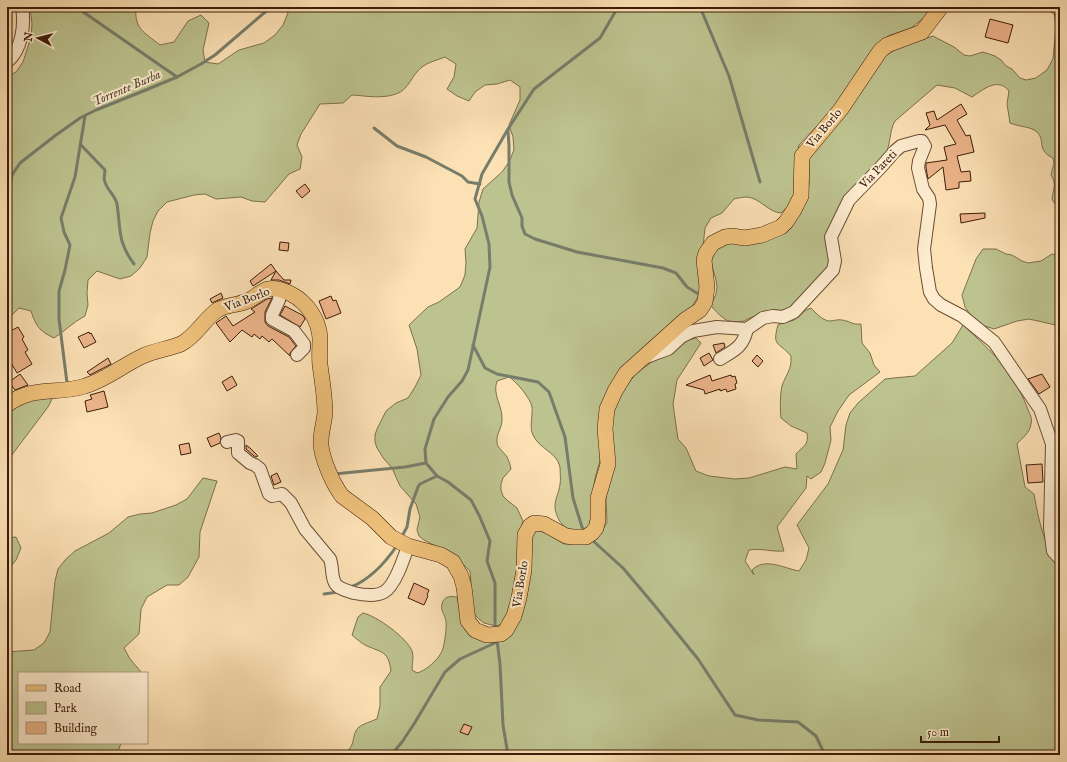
<svg xmlns="http://www.w3.org/2000/svg" width="1067" height="762" font-family="'IM FELL English',serif">
<style>
.green{fill:#bdc38f;stroke:#7c704c}
.lines{fill:none;stroke-linecap:round;stroke-linejoin:round}
.stream{stroke:#777d6b;stroke-width:3}
.building{fill:#edb48a;stroke:#3b1c0a}
.minor-casing{stroke:#6b4d35;stroke-width:14}
.major-casing{stroke:#3b1c0a;stroke-width:16}
.minor{stroke:#fdeccf;stroke-width:12}
.major{stroke:#eec07a;stroke-width:15}
.labels{text-anchor:middle;stroke-width:4;stroke-linejoin:round;paint-order:stroke}
.street-label{font-size:12px;fill:#3b1c0a;stroke:#fdeccf}
.water-label{font-size:13px;font-style:italic;fill:#594d3a;stroke:#fdeccf}
</style>
<rect width="100%" height="100%" fill="#fce1b5"/>
<filter id="stains"><feTurbulence type="fractalNoise" baseFrequency=".005" numOctaves="4"/><feColorMatrix values="0 0 0 0 .2 0 0 0 0 .09 0 0 0 0 .02 0 0 0 .5 -.17"/></filter>
<radialGradient id="worn" r=".72"><stop offset=".6" stop-color="#630" stop-opacity="0"/><stop offset="1" stop-color="#630" stop-opacity=".3"/></radialGradient>
<g class="green">
<path d="M30,7H136C134,29 144,32 160,45L174,42L188,21L201,15L209,23L203,50L205,62L218,64L239,50L264,43L275,35L283,25L288,13L286,7H931L926,16L911,28L888,36L879,45L842,100L799,145L796,163L797,189L790,205L781,213C768,212 760,198 747,197C743,197 738,198 734,199L722,213L711,218L705,228L703,247V280L698,297L688,313L622,370L602,454L595,478L590,524L585,533C580,531 572,531 567,529C564,527 561,523 559,520C551,504 557,500 560,485C561,479 560,472 560,467C557,452 539,449 533,435C529,427 533,416 532,407C531,399 516,381 509,377L497,381C492,395 503,406 502,420C502,428 496,434 497,442C497,448 504,452 507,457C509,461 510,464 511,469L503,478L501,484V490L503,496L507,500L517,508L523,521L519,539V558L513,604L502,624L496,626L484,623L479,619L475,615L473,609L470,571L452,554L424,540L419,536L417,530L420,517L416,504L400,486L392,468L384,459L377,448L375,442V435L377,429L386,411L396,403L408,398L415,387L421,375L417,349L409,325L428,307L439,302L460,287L465,275L466,262L465,249L477,228L479,202L483,189L502,172L509,162L514,150L513,137L509,125L520,100V87L510,80L497,84L485,85L475,92L469,101L457,96L447,89L454,77L456,64L445,57C438,60 428,62 422,67C412,74 409,90 396,94C382,99 367,96 352,95L343,103L320,104L301,134L297,145L302,157L300,169L289,174L265,202L252,201L241,197L216,199L205,194L194,195L167,202L158,211L153,221L150,233L147,257L140,268L131,276L120,279L97,271L88,280L87,293L88,305L85,316C73,322 65,331 54,338C39,331 36,326 31,311L19,308L7,320V77L16,72L23,62L31,37L32,24Z"/>
<path d="M1054,11L1060,15V207L1055,204L1052,199C1053,190 1057,184 1051,175L1054,163L1053,158C1036,150 1046,141 1037,132C1030,126 1019,127 1010,123L1007,104L1009,91C998,77 984,89 972,97L955,88L937,85L895,121C889,131 891,145 885,155L855,186L828,266C824,272 819,276 814,282C807,289 801,299 793,305C783,313 765,312 752,317C749,318 747,320 744,321C740,322 733,322 729,321C725,321 713,309 711,305L716,294L717,287L716,280L711,262L715,251L725,244L778,234L809,185V159L884,57L898,48L933,36L954,47L964,55L970,56L983,52L995,56L1001,60L1006,66L1012,69L1020,78L1026,80L1036,78L1047,70L1053,59L1056,27Z"/>
<polygon points="983,249 996,249 1006,254 1012,255 1022,261 1028,263 1041,261 1052,254 1060,256 1060,326 1029,319 1017,321 994,329 982,325 972,317 965,307 962,295 976,259"/>
<path d="M811,308C816,313 822,320 829,321C834,321 837,319 842,320C850,321 852,325 861,324L862,343L870,353L874,365L880,372L849,395L838,411L830,427L831,440L825,463L821,472L811,479L807,476L806,488L777,527L784,551C771,552 762,548 749,550L745,561L754,575L752,570C765,557 783,568 799,571L806,560L809,548L797,525L828,484L843,450L846,425L850,413L858,403L885,379L894,378L915,376L952,343L963,325C992,352 1012,369 1027,407C1029,413 1033,418 1031,424C1030,433 1022,438 1017,444L1025,487L1034,494C1038,517 1044,548 1060,567V755H339C359,748 349,737 359,727C363,724 372,721 377,719L380,706V687L391,671C388,651 383,653 367,646C362,644 357,639 352,635L358,617L363,613C377,616 407,638 412,651C414,656 412,665 412,670L417,673C425,671 437,661 441,653C444,650 447,627 446,622C446,616 440,611 442,604C444,596 450,596 457,597L462,623L505,638L530,536L536,530L547,533L564,544L588,543L601,533L607,522L606,497L614,403L636,373L652,362L672,353L687,340L696,338L701,343L677,380L673,404L678,439L686,448L696,471L709,476L735,479L749,478L785,467L797,469L796,454C803,446 809,446 807,433L791,426L781,418C780,410 780,394 782,386C786,374 792,370 791,356C778,341 772,347 778,325C783,322 789,322 794,320C801,316 802,311 811,308Z"/>
<polygon points="41,397 52,399 48,407 11,456 7,468 7,412 20,402"/>
<polygon points="203,478 217,481 200,532 199,557 188,577 179,585 167,585 147,597 141,609 139,634 124,648 130,659 142,673 19,673 19,743 121,743 118,752 120,755 7,755 7,652 34,650 44,643 50,632 55,581 58,569 66,559 75,551 109,533 128,517 140,514 152,513 176,505 187,499"/>
<polygon points="16,537 21,548 16,560 7,571 7,538"/>
</g>
<g class="lines">
<g class="stream">
<polyline points="76,7 177,77"/>
<polyline points="700,7 729,76 760,182"/>
<polyline points="374,128 397,146 426,157 462,176 468,182 480,184"/>
<polyline points="508,130 509,146 509,182 512,195 522,218 522,226 525,234 535,239 577,252 663,268 676,273 687,287 700,295"/>
<path d="M81,145L105,170C105,174 103,179 105,182C107,190 115,195 117,204C121,230 117,241 134,264"/>
<polyline points="7,198 12,175 20,163 56,135 80,118 96,110 141,92 177,77 201,64 215,55 271,7"/>
<polyline points="473,345 485,368 497,374 538,382 549,392 565,437 573,498 582,527 586,533"/>
<polyline points="67,383 59,319 59,291 65,270 70,245 64,232 61,218 75,177 85,116"/>
<polyline points="334,474 405,467 426,463"/>
<polyline points="401,538 407,527 410,509 418,487 420,484 437,476"/>
<polyline points="591,539 623,568 655,606 698,659 735,715 758,720 798,722 816,736 825,755"/>
<path d="M351,587C371,579 386,562 398,544"/>
<polyline points="324,594 338,592"/>
<polyline points="495,630 495,583 487,561 490,541 479,515 471,500 448,482 437,476 426,463 425,449 434,419 448,397 462,381 468,370 490,267 489,244 482,216 475,199 482,174 508,129 534,89 600,38 618,7"/>
<polyline points="497,640 500,664 503,725 508,755"/>
<polyline points="391,755 402,742 414,724 445,672 460,659 497,642"/>
</g>
</g>
<g class="building">
<polygon points="990,19 1013,25 1008,43 985,37"/>
<polygon points="961,104 967,114 957,120 966,136 970,135 974,152 957,156 961,172 970,171 971,181 959,182 959,188 946,190 943,167 928,179 926,168 926,163 947,160 944,147 956,144 945,125 925,130 930,125 926,113 934,111 937,120"/>
<polygon points="305,184 310,191 302,198 296,191"/>
<polygon points="985,213 985,218 961,223 960,214"/>
<polygon points="280,242 289,243 288,251 279,250"/>
<polygon points="271,264 276,271 253,286 250,281"/>
<polygon points="276,271 284,280 291,280 290,284 279,280 271,280"/>
<polygon points="221,293 223,298 212,303 210,299"/>
<polygon points="331,296 333,301 336,300 341,313 326,319 319,301"/>
<polygon points="272,298 265,312 265,322 268,326 289,337 296,346 290,353 290,356 272,339 269,342 262,336 260,339 254,334 252,337 242,330 230,342 216,323 226,316 233,326 255,312 251,309 267,299"/>
<polygon points="285,306 302,315 304,317 305,319 300,327 280,315"/>
<polygon points="18,327 24,337 22,339 28,350 25,352 32,364 17,373 7,356 7,333"/>
<polygon points="89,332 90,334 91,333 96,342 84,348 78,337"/>
<polygon points="724,343 725,347 716,353 713,345"/>
<polygon points="709,353 713,360 704,366 700,358"/>
<polygon points="757,355 763,361 758,367 752,361"/>
<polygon points="108,358 111,364 90,375 87,372"/>
<polygon points="20,374 28,385 15,390 9,382"/>
<polygon points="1042,374 1050,387 1039,394 1028,379"/>
<polygon points="710,375 712,381 731,375 732,377 735,376 737,383 735,384 736,389 727,392 726,389 720,391 720,389 705,394 704,390 686,385"/>
<polygon points="232,376 237,385 227,391 222,382"/>
<polygon points="104,391 108,407 87,412 85,401 92,399 90,395"/>
<polygon points="219,433 221,438 220,443 211,447 207,438"/>
<polygon points="189,443 191,453 181,455 179,445"/>
<polygon points="246,445 250,448 258,456 256,457 254,456 246,449"/>
<polygon points="1042,464 1043,482 1028,483 1026,465"/>
<polygon points="277,473 281,482 274,485 271,476"/>
<polygon points="414,583 429,590 427,595 428,596 424,605 408,598"/>
<polygon points="464,724 472,727 468,735 460,732"/>
</g>
<g class="lines">
<defs>
<g id="minor">
<path d="M7,62C22,50 25,25 22,7"/>
<polyline points="280,289 279,300 272,315 272,319 294,331 304,344 304,348 297,355"/>
<polyline points="646,357 668,349 681,337 693,331 717,327 747,329 763,318 773,316 783,317 794,312 833,270 835,261 831,237 849,200 881,167 895,151 901,146 919,141 922,141 925,146 919,161 918,168 923,189 929,198 930,204 924,249 926,268 930,292 934,299 941,305 962,316 994,342 1040,409 1052,444 1050,528 1053,551 1060,559"/>
<path d="M720,359C735,350 743,347 747,329"/>
<path d="M227,442L236,440L238,441V453L250,463L255,465L260,469L269,494L272,496L282,494L291,503L305,529L330,559C333,567 331,576 335,583C338,589 348,591 354,593C363,595 375,597 384,592C395,586 404,558 408,546"/>
</g>
<g id="major">
<polyline points="1057,7 1060,8"/>
<path d="M7,405C32,385 57,395 85,386C106,380 123,365 143,356C155,350 169,349 181,344C196,336 203,321 216,311C225,304 237,306 247,301C255,298 260,291 268,289C276,287 284,291 291,294C307,302 319,320 320,338C320,347 319,356 320,365C322,380 325,397 325,413C324,424 320,435 321,446C323,461 333,484 342,496L372,518L391,537L408,546L441,555L453,562L461,576L464,587L468,621L475,630L487,635L501,634L506,630L514,616L519,598L524,570L525,535L530,526L534,523L544,524L566,536L573,537H586L592,533L596,528L598,520V498L608,464L605,429L607,409L615,391L626,373L685,320L700,310L705,302L707,287L704,260L706,253L713,243L725,237L732,236L745,238L762,235L781,227L786,222L794,210L801,196L802,156L841,109L880,51L887,45L922,32L941,7"/>
</g>
</defs>
<use href="#minor" class="minor-casing"/>
<use href="#major" class="major-casing"/>
<use href="#minor" class="minor"/>
<use href="#major" class="major"/>
</g>
<g class="labels">
<g class="street-label">
<text transform="translate(824 128) rotate(-50)" y="4">Via Borlo</text>
<text transform="translate(878 169) rotate(-46)" y="4">Via Pareti</text>
<text transform="translate(247 299) rotate(-21)" y="4">Via Borlo</text>
<text transform="translate(520 584) rotate(-81)" y="4">Via Borlo</text>
</g>
<g class="water-label">
<text transform="translate(126 87) rotate(-23)" y="5">Torrente Burba</text>
</g>
</g>
<rect width="1067" height="762" fill="none" stroke="#fce1b5" stroke-width="24"/>
<rect x="8" y="8" width="1051" height="746" fill="none" stroke="#3b1c0a" stroke-width="2"/>
<rect x="12" y="12" width="1043" height="738" fill="none" stroke="#3b1c0a"/>
<rect x="18" y="672" width="130" height="72" fill="#fdeccf" stroke="#af9980"/>
<rect x="26" y="685" width="20" height="6" fill="#eec07a" stroke="#af9980"/>
<text x="54" y="692" font-size="12" fill="#3b1c0a">Road</text>
<rect x="26" y="702" width="20" height="12" fill="#bdc38f" stroke="#af9980"/>
<text x="54" y="712" font-size="12" fill="#3b1c0a">Park</text>
<rect x="26" y="722" width="20" height="12" fill="#edb48a" stroke="#af9980"/>
<text x="54" y="732" font-size="12" fill="#3b1c0a">Building</text>
<g transform="translate(38 38) rotate(277)" stroke="#fdeccf" stroke-width="3" paint-order="stroke">
<path d="M0-3L7 15L0 10L-7 15Z" fill="#3b1c0a"/>
<text y="-6" font-size="11" font-weight="bold" text-anchor="middle" fill="#3b1c0a">N</text>
</g>
<path d="M921 736v6h78v-6" fill="none" stroke="#3b1c0a" stroke-width="2"/>
<text x="927" y="736" font-size="12" fill="#3b1c0a" stroke="#fdeccf" stroke-width="3" paint-order="stroke">50 m</text>
<rect width="100%" height="100%" filter="url(#stains)"/>
<rect width="100%" height="100%" fill="url(#worn)"/>
</svg>
